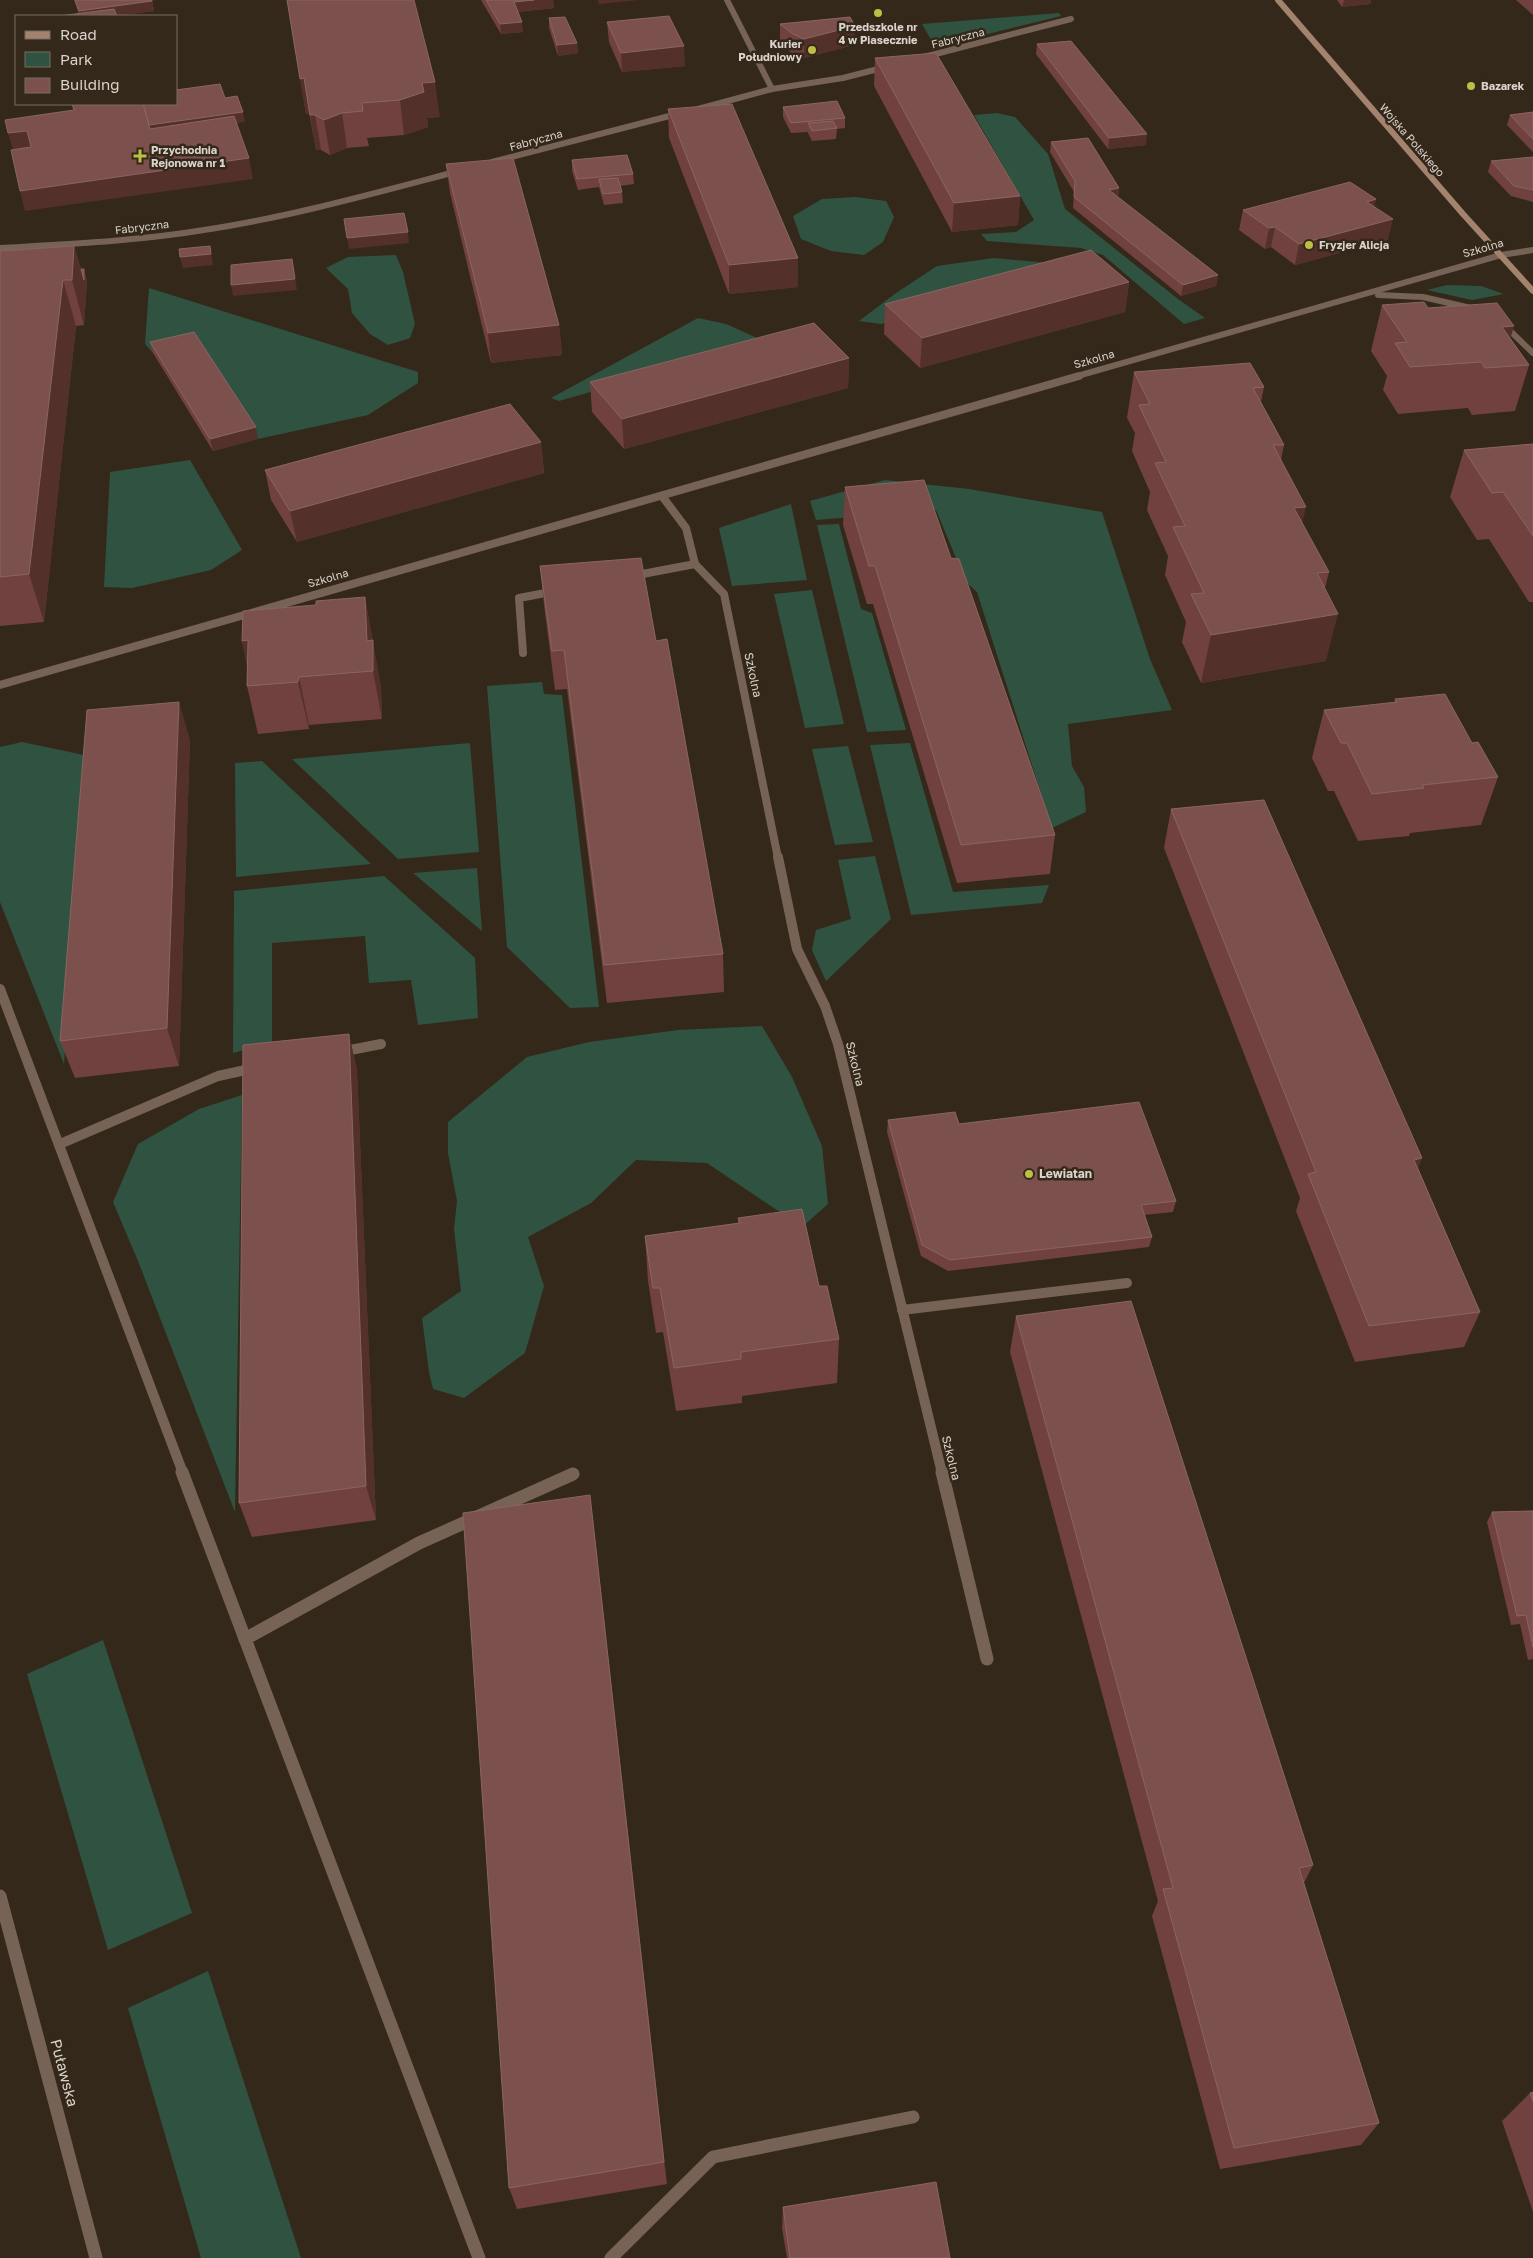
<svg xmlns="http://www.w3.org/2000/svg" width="1533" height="2258" font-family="'Golos Text',sans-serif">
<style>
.green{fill:#2f5340}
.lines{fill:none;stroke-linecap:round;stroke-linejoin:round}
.lane-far2{stroke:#776356;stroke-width:8}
.lane-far1{stroke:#776356;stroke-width:10}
.lane{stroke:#776356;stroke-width:13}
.street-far3{stroke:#776356;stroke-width:6}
.street-far2{stroke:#776356;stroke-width:8}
.street-far1{stroke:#776356;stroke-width:10}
.street{stroke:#776356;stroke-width:13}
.secondary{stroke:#a3836e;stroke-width:6}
.wall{fill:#70413e}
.shaded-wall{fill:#533029}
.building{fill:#7c514d;stroke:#8a6561}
.poi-dot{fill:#bcbf44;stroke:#34281b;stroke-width:2}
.labels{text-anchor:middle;stroke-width:5;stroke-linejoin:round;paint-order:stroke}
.far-poi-label{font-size:11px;font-weight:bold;fill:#dbd3cb;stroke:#34281b;text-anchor:start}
.far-street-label{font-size:11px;fill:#dbd3cb;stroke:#34281b}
.street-label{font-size:12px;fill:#dbd3cb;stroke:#34281b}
.poi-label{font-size:12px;font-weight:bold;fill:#dbd3cb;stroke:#34281b;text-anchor:start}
.near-street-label{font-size:15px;fill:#dbd3cb;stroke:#34281b}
</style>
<rect width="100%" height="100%" fill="#34281b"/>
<g class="green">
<polygon points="1059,13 1061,16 951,43 934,45 922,24"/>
<polygon points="997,113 1015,117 1048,154 1065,209 1178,299 1205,318 1184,324 1103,255 1081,248 987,241 981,234 1016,232 1034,220 974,115"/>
<polygon points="855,197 886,201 894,217 883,242 864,255 831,251 801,239 793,216 822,199"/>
<polygon points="396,255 403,272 415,324 410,338 388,345 370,334 352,313 348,289 326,268 348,257"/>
<polygon points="994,258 1059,264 1076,271 881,324 859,321 896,293 937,266"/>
<polygon points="1447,285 1481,286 1504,294 1472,300 1427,290"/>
<polygon points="149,288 418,372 418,383 368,415 258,439 196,343 153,353 145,344"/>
<polygon points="698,318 726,324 766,342 559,401 551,398"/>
<polygon points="190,460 242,550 211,570 132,588 104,587 110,472"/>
<polygon points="885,480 969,489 1102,512 1150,659 1172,710 1068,724 1072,766 1084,787 1086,812 1052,828 977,592 966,582 936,510 816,520 810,501"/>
<polygon points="791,504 807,580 732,586 719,528"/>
<polygon points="839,524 861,609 872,613 906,730 867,732 817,525"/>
<polygon points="812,590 844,724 805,728 774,594"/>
<polygon points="542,682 544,694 562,695 599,1007 570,1008 507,947 487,686"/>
<polygon points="22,742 84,755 64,1064 0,902 0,747"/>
<polygon points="470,743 479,852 398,859 292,759"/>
<polygon points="910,743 953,892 1049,885 1042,903 911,915 870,745"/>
<polygon points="848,746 873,842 835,845 812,749"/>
<polygon points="262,761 371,864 236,877 235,763"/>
<polygon points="875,856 891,919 826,981 812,950 816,930 851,919 838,860"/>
<polygon points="477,868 482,931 413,873"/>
<polygon points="384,876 475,958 478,1018 418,1025 411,980 369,983 365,936 272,943 272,1043 233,1053 234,891"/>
<polygon points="762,1026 792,1077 822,1146 828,1204 802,1227 707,1163 636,1160 591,1203 528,1237 544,1286 525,1353 464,1398 433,1389 429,1372 422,1318 461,1291 454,1229 457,1201 448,1153 448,1122 527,1057 589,1042 678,1030"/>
<polygon points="242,1095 235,1512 138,1261 113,1202 138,1144 199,1109"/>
<polygon points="103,1640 192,1913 108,1950 27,1674"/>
<polygon points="208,1971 301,2258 201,2258 128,2008"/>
</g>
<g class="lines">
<g class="lane-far2">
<polyline points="632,576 695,564"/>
<polyline points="523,653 519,598 556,591"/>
</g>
<g class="lane-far1">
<polyline points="0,989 183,1473"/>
<polyline points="340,1052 381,1044"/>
<polyline points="60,1144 218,1076 255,1068"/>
<polyline points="902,1310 1127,1283"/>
</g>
<g class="lane">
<polyline points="182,1472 479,2258"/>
<polyline points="245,1639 419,1543 573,1474"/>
<polyline points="611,2258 713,2157 913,2117"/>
</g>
<g class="street-far3">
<polyline points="727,0 772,89"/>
<polyline points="924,57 1071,19"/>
<polyline points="698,109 772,89 843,78 886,67"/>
<polyline points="492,162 681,113"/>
<path d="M0,248C68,244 137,241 204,230C290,217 375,193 459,171"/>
<polyline points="1378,295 1423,297 1475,309"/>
<polyline points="1503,324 1533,353"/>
<polyline points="1074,377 1501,255 1533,250"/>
</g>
<g class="street-far2">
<polyline points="662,496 686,528 695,564 724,594 778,858"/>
<polyline points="0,685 1079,376"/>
</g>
<polyline class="street-far1" points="778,857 797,949 825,1006 838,1044 942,1473"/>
<g class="street">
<polyline points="942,1472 987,1659"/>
<polyline points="0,1896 96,2258"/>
</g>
<polyline class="secondary" points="1278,0 1463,214 1533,291"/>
</g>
<g class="wall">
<polygon points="74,0 152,0 154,11 116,16 79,14"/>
<polygon points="287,0 440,117 427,118 428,127 404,135 367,138 369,146 347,148 330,155 321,150 316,150 309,113 306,114"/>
<polygon points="481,0 553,0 554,8 518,12 523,32 501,34"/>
<polygon points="1337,0 1371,0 1370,4 1342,7"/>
<polygon points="1516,0 1533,0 1533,15"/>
<polygon points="549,18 577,43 578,53 558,56 549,28"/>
<polygon points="607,22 685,66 622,72 609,42"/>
<polygon points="780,24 854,45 804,58 793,54 780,44"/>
<polygon points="1037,44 1146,145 1108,149 1036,54"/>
<polygon points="875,58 1020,196 1018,225 952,232 874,86"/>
<polygon points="783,107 845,118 845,128 837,129 836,139 812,141 808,133 808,132 791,133 783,117"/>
<polygon points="668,109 798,287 729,294 669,138"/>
<polygon points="1533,112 1533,152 1507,125 1510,115"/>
<polygon points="1051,142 1119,188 1118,197 1218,275 1216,286 1181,296 1073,208 1074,192 1050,152"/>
<polygon points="1533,157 1533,202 1511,196 1488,172 1491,161"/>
<polygon points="572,160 633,174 634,184 620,186 622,192 623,203 604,205 599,187 578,190 572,171"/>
<polygon points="446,164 559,325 562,355 491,363 450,193"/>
<polygon points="1376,199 1374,207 1388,240 1295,265 1271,247 1265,249 1239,230 1243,210"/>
<polygon points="74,246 81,269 84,269 87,280 84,325 76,326 44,622 0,626 0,251"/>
<polygon points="1129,282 1125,312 920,368 884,334 885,304"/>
<polygon points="1382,305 1428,308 1510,338 1529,365 1515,411 1472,415 1468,408 1398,414 1383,390 1387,376 1371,351"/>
<polygon points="150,342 258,439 213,451 153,353"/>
<polygon points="849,358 848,388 624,449 592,412 590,382"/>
<polygon points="1134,372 1264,387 1261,402 1284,445 1281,460 1302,523 1329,572 1325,588 1326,661 1201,683 1182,642 1186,622 1165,575 1168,556 1147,510 1150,492 1132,451 1135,433 1127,418"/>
<polygon points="541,442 544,473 297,542 271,500 265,470"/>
<polygon points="1533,444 1533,602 1529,602 1489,539 1477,540 1450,497 1464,450"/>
<polygon points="845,487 1055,835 1050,874 957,883 873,604 867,604 843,525"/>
<polygon points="540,566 656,641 723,954 724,992 607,1003 567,689 555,690 544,605"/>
<polygon points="365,597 381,688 382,719 309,725 309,729 258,734 247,686 247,665 242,641 316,605"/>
<polygon points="1395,699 1472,743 1498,777 1481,825 1410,833 1409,836 1358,841 1334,791 1328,791 1312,758 1324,710 1394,703"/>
<polygon points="190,740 179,1066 75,1078 60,1041"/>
<polygon points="1171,809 1418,1168 1480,1312 1464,1347 1355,1362 1296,1211 1300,1198 1164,848"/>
<polygon points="349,1034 357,1071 376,1520 252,1537 239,1503"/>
<polygon points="888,1120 959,1124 1176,1201 1173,1212 1144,1215 1152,1237 1149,1247 948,1271 921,1256 887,1132"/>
<polygon points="738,1218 819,1286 839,1339 837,1383 742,1396 742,1403 676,1411 663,1332 656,1333 648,1281 645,1236 738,1223"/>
<polygon points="1016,1316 1313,1865 1304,1883 1379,2123 1361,2145 1220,2169 1152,1916 1158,1901 1010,1352"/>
<polygon points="1533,1511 1533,1659 1528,1660 1520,1624 1511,1625 1487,1522 1492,1512"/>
<polygon points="594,1529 667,2184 517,2209 509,2188"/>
<polygon points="1533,2092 1533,2212 1502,2121 1530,2093"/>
<polygon points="783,2207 950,2258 787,2258 782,2228"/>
</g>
<g class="shaded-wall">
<polygon points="534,0 553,0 554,8 515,12 514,2"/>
<polygon points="598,0 639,0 599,4"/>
<polygon points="1344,0 1371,0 1370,4 1342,7"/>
<polygon points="152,1 154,11 114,16 80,16 79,11"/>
<polygon points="522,22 523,32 501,34 500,24"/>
<polygon points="855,26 854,45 804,58 804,39"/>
<polygon points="577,43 578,53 558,56 557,45"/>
<polygon points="684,46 685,66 622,72 621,53"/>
<polygon points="304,78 309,113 306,114 300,79"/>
<polygon points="435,82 440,117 427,118 428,127 404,135 400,100 422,83"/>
<polygon points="243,112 245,122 150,135 148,125"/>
<polygon points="342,113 347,148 330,155 324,120"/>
<polygon points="310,115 315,115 321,150 316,150"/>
<polygon points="27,131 33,151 14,153 8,133"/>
<polygon points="1147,134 1146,145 1108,149 1109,138"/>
<polygon points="249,158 253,179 25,211 20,191"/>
<polygon points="1119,188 1118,198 1109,190"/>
<polygon points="1020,196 1018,225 952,232 954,203"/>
<polygon points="1376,199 1371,220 1367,202"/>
<polygon points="1393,219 1388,240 1295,265 1299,244"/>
<polygon points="1275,227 1271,247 1265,249 1269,228"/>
<polygon points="408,232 409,243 349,249 347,238"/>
<polygon points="74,246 84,280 84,269 87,280 84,325 72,280"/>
<polygon points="210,246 213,265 183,268 180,257"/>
<polygon points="798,258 798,287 729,294 729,265"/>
<polygon points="292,259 297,290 233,296 231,285"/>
<polygon points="1218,275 1216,286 1181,296 1183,285"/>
<polygon points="63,280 76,326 44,622 29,574"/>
<polygon points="1129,282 1125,312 920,368 922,338"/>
<polygon points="559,325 562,355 491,363 488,333"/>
<polygon points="1514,326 1502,367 1502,327"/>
<polygon points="849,358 848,388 624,449 622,419"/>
<polygon points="256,427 258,439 213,451 210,439"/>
<polygon points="541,442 544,473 297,542 290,511"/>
<polygon points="1306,507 1295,554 1294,508"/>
<polygon points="365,597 381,688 382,719 373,671 367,641"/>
<polygon points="1338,614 1326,661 1201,683 1211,635"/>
<polygon points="248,640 252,686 242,641"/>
<polygon points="299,677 309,725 309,729 298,682"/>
<polygon points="179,702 190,740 179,1066 167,1028"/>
<polygon points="349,1034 357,1071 376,1520 366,1486"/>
<polygon points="1422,1158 1408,1195 1414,1160"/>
<polygon points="590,1495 594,1529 667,2184 664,2162"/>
</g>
<g class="building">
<polygon points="75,0 152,0 152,1 79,11"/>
<polygon points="287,0 414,0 435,82 422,83 424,92 400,100 362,103 363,111 342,113 324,120 315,115 310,115 304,78 300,79"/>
<polygon points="486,0 534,0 514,2 522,22 500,24"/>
<polygon points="114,9 117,16 59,16"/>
<polygon points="669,16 684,46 621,53 607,22"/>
<polygon points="565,17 577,43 557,45 549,18"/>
<polygon points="850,17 855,26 804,39 793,34 780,24"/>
<polygon points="1071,41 1147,134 1109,138 1037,44"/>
<polygon points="936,53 1020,196 954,203 875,58"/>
<polygon points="220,84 225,98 237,96 243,112 149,125 143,104 176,104 176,90"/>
<polygon points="837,101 845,118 791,123 783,107"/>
<polygon points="72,104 143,104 150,129 234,116 249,158 20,191 11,150 31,147 27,131 8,133 5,120 74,110"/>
<polygon points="732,104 798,258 729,265 668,109"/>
<polygon points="1533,112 1533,139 1510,115"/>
<polygon points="833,121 837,128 812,131 808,123"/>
<polygon points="1088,138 1119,188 1109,190 1218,275 1183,285 1074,197 1075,181 1051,142"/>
<polygon points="627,155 633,174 577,179 572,160"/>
<polygon points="1533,157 1533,190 1514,186 1491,161"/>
<polygon points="513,158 559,325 488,333 446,164"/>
<polygon points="618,178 622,192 603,194 599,179"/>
<polygon points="1350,182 1376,199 1367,202 1393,219 1299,244 1275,227 1269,228 1243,210"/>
<polygon points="404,213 408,232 347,238 344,219"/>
<polygon points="74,246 72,280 63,280 29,574 0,577 0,251"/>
<polygon points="210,246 211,254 180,257 179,249"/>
<polygon points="1091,250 1129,282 922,338 885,304"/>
<polygon points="292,259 295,279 231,285 231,265"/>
<polygon points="81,269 84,269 84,280"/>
<polygon points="1424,302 1428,308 1497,303 1514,326 1502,327 1529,365 1485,368 1481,362 1410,367 1395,343 1407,342 1382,305"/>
<polygon points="814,323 849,358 622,419 590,382"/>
<polygon points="194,332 256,427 210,439 150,342"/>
<polygon points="1250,363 1264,387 1253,388 1284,445 1273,445 1306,507 1294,508 1329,572 1317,573 1338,614 1211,635 1191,594 1204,593 1173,527 1185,526 1155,463 1166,462 1139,405 1150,404 1134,372"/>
<polygon points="510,404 541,442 290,511 265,470"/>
<polygon points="1533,444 1533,536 1503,492 1492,493 1464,450"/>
<polygon points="924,480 951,558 959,559 1055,835 961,845 875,566 869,566 845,487"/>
<polygon points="641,558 656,641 667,639 723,954 604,965 564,650 552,651 540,566"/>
<polygon points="365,597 367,641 373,640 373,671 299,677 298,682 247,686 248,640 242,641 243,611 316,605 316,601"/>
<polygon points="1445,694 1472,743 1478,742 1498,777 1422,785 1424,788 1372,794 1347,743 1341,743 1324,710 1397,702 1395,699"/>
<polygon points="179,702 167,1028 60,1041 87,710"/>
<polygon points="1264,800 1422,1158 1414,1160 1480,1312 1369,1326 1308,1174 1316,1172 1171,809"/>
<polygon points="349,1034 366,1486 239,1503 243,1045"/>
<polygon points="1139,1102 1176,1201 1141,1205 1152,1237 950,1260 922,1245 888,1120 955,1112 959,1124"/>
<polygon points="802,1209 819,1286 827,1286 839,1339 741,1352 741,1359 674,1368 660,1288 653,1288 645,1236 740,1223 738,1218"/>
<polygon points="1131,1301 1313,1865 1299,1868 1379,2123 1234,2148 1163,1889 1173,1888 1016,1316"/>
<polygon points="590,1495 664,2162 509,2188 463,1513"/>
<polygon points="1533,1511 1533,1647 1526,1615 1517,1616 1492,1512"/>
<polygon points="1533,2092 1533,2101 1530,2093"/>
<polygon points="936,2182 950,2258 790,2258 783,2207"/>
</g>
<g class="poi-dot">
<circle cx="878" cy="13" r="5"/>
<circle cx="812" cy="50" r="5"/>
<circle cx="1471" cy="86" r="5"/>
<path d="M137.5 148.5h5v5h5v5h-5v5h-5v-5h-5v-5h5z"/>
<circle cx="1309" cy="245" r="5"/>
<circle cx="1029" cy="1174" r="5"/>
</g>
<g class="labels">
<g class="far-poi-label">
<text x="878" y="31" text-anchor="middle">Przedszkole nr<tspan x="878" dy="13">4 w Piasecznie</tspan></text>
<text x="802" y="48" text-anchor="end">Kurier<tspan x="802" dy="13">Południowy</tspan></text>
<text x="1481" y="90">Bazarek</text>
<text x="151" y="154">Przychodnia<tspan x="151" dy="13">Rejonowa nr 1</tspan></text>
<text x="1319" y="249">Fryzjer Alicja</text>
</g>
<g class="far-street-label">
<text transform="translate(958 38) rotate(-14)" y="4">Fabryczna</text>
<text transform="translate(536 140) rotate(-15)" y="4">Fabryczna</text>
<text transform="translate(1412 140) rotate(49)" y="4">Wojska Polskiego</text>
<text transform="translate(142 227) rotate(-7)" y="4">Fabryczna</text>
<text transform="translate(1483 248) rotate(-16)" y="4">Szkolna</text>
<text transform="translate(1094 359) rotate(-16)" y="4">Szkolna</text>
<text transform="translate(328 578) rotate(-16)" y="4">Szkolna</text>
</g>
<g class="street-label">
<text transform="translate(753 675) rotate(78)" y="4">Szkolna</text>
<text transform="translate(855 1064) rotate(76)" y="4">Szkolna</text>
<text transform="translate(951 1458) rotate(76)" y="4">Szkolna</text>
</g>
<g class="poi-label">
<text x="1039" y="1178">Lewiatan</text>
</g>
<g class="near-street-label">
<text transform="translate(64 2073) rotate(75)" y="5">Puławska</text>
</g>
</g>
<rect x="15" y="15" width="162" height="90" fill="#34281b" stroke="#776c61"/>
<rect x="25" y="31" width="25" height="8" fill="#a3836e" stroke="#776c61"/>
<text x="60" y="40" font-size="15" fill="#dbd3cb">Road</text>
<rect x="25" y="52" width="25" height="15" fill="#2f5340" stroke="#776c61"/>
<text x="60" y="65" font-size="15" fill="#dbd3cb">Park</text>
<rect x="25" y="78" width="25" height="15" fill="#7c514d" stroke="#776c61"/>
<text x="60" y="90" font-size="15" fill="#dbd3cb">Building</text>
</svg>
